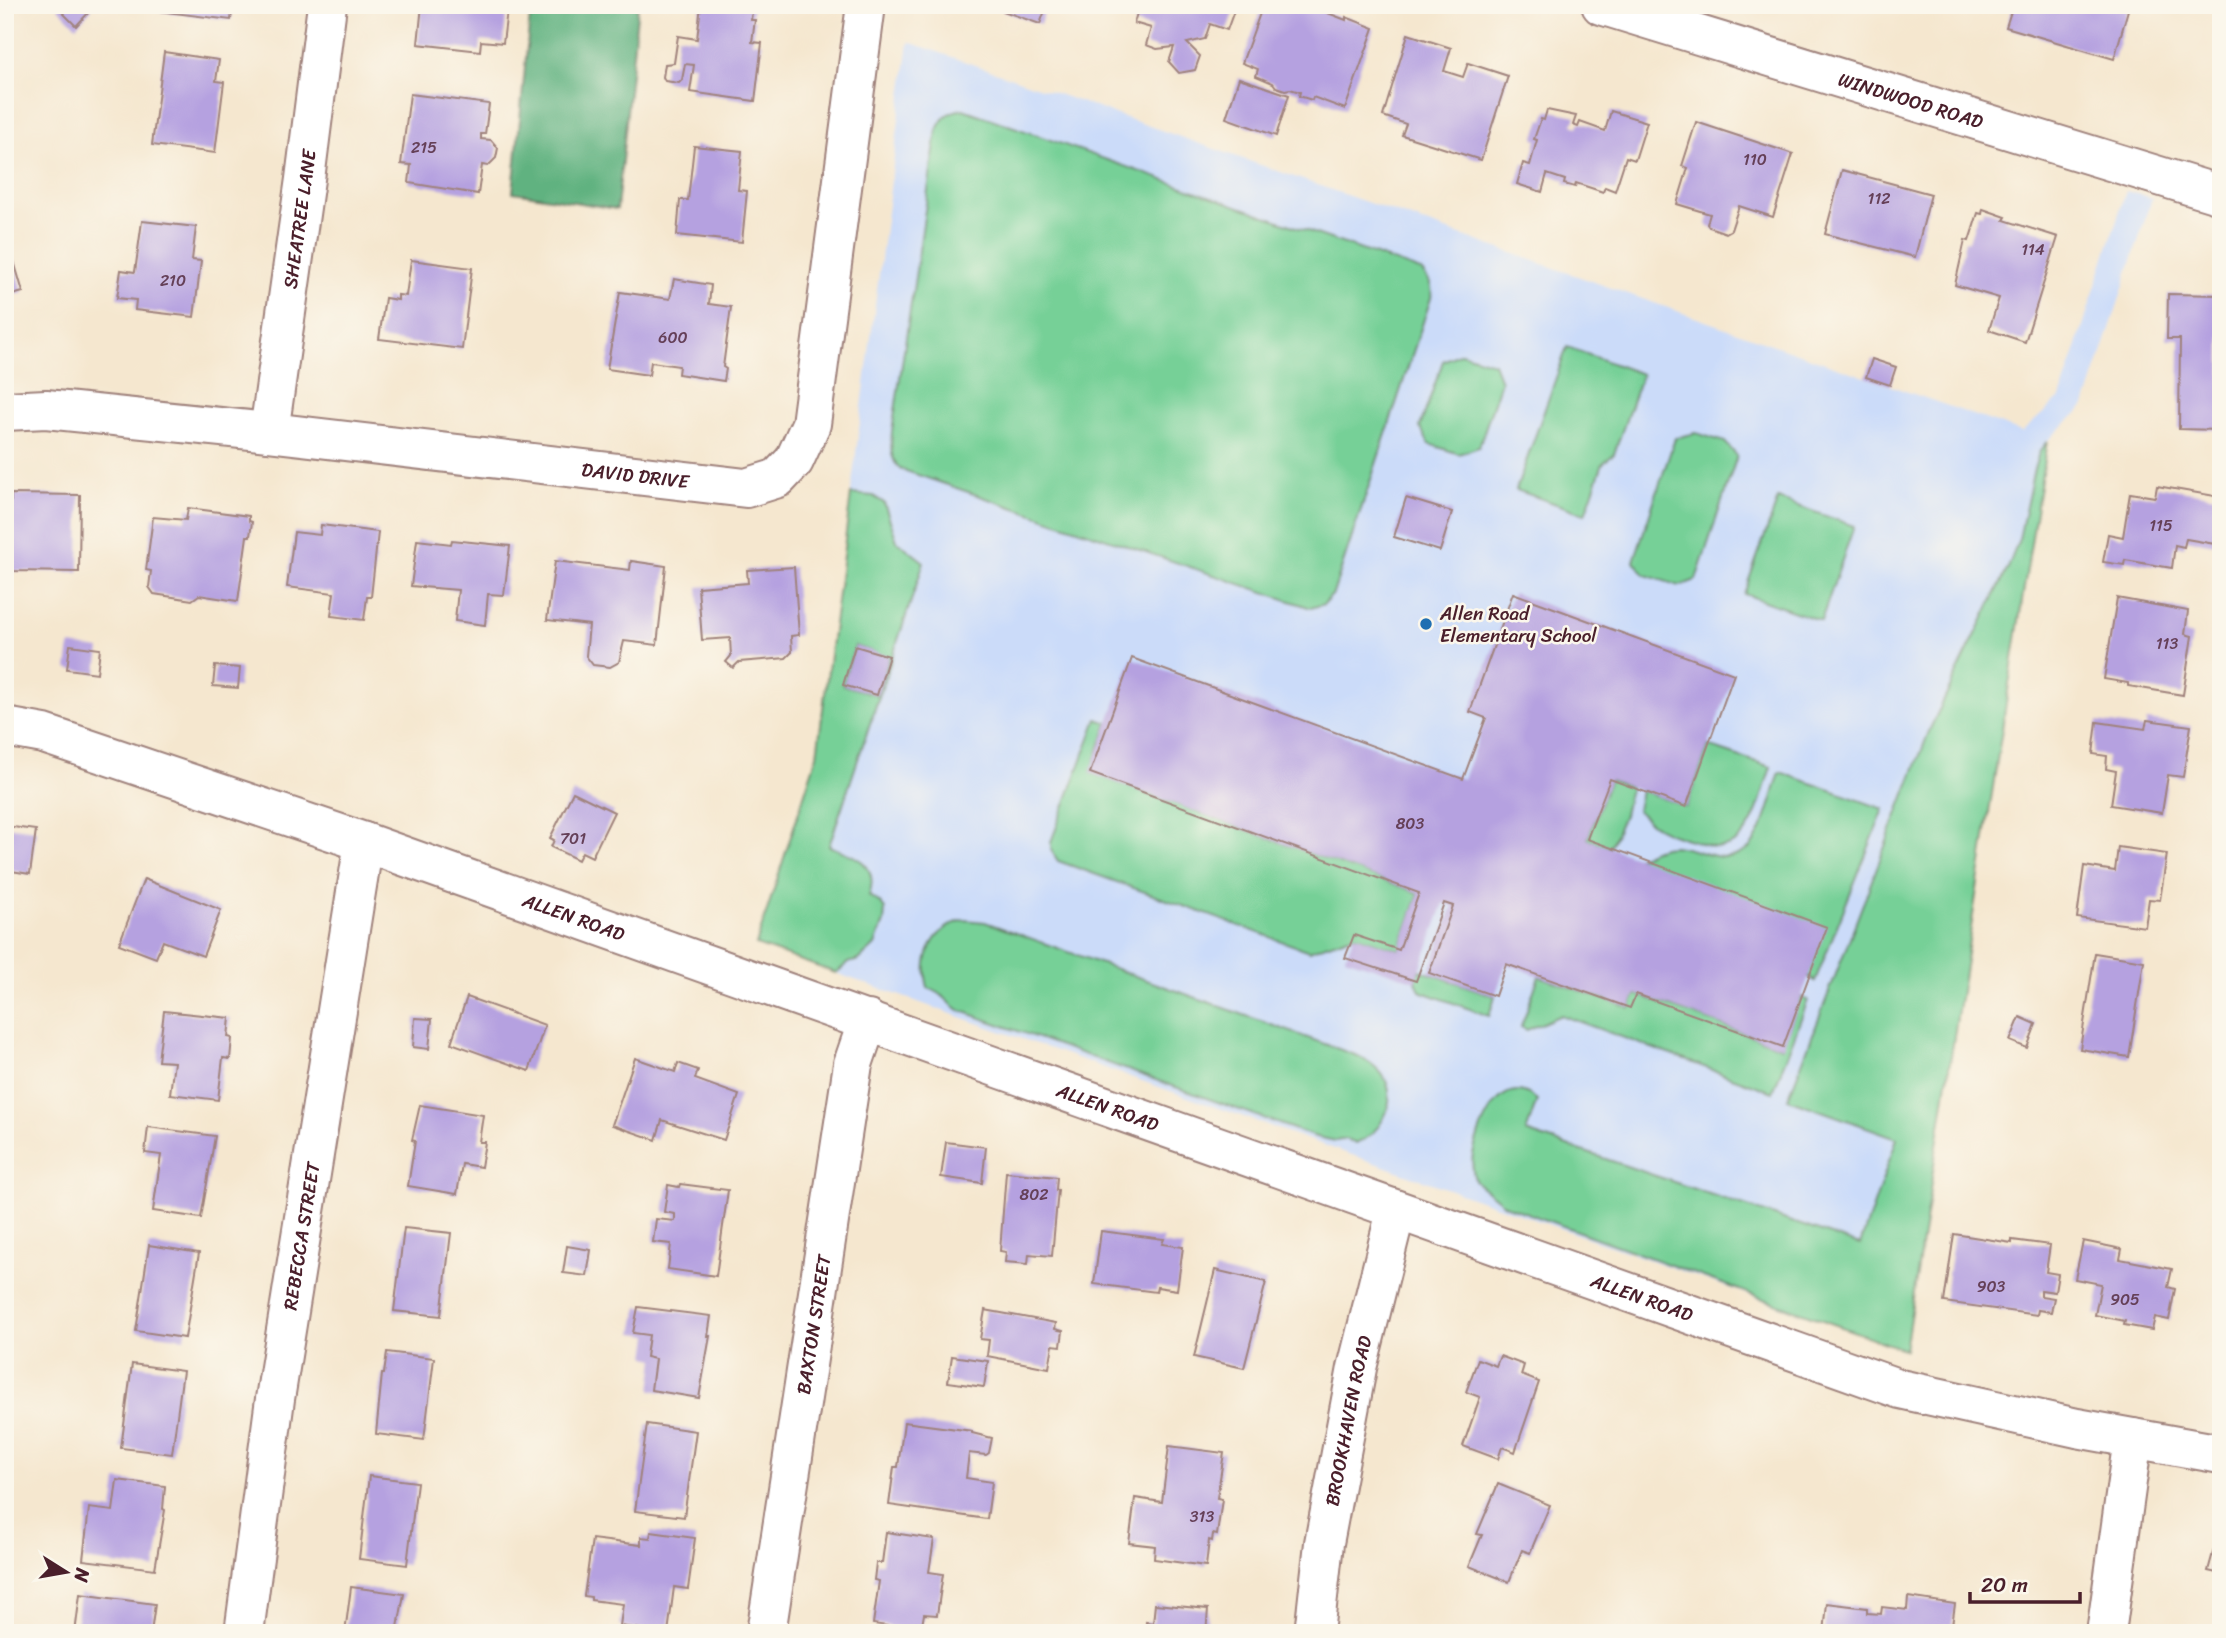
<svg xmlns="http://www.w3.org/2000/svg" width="2226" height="1638" font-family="Sriracha,sans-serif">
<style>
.built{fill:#cbdbf9}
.green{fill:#76d097;stroke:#607861;stroke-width:2;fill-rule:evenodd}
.forest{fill:#60b280;stroke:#556856;stroke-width:2}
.building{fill:#b5a1e0}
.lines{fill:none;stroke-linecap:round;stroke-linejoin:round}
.minor-casing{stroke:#a0837d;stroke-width:42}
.tertiary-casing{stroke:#a0837d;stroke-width:42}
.minor{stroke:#fff;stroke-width:38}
.tertiary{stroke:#fff;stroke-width:38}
.poi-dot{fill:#1f6fb2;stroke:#fbf7ec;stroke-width:2.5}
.labels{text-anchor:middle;stroke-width:5;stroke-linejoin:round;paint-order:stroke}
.number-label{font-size:16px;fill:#654058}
.street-label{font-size:19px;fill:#4a1f2b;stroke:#fbf7ec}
.poi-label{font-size:19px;fill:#4a1f2b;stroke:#fbf7ec;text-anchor:start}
</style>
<rect width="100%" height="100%" fill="#fbf7ec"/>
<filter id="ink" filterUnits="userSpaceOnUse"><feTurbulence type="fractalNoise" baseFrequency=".0143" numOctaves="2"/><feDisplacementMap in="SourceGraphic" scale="14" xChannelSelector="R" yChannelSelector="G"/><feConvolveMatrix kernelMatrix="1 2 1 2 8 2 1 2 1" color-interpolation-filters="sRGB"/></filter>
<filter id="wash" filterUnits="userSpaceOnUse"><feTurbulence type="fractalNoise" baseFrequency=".00686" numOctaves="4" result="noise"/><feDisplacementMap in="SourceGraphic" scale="28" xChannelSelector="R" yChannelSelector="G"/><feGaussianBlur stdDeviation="1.57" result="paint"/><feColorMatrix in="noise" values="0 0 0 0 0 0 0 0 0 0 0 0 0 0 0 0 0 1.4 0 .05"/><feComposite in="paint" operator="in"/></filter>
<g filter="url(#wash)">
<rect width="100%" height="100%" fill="#f5e7cf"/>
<polygon class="built" points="909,42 2022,432 2060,398 2126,191 2152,198 2085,406 2047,441 1905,1350 756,945 817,755"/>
<g class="green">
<path d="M963,109L1421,271C1429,279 1433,286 1431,298L1333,594L1324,604L1311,608L900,469C889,457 891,446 892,431L937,130C943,116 948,112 963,109Z"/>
<polygon points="1567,347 1642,374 1614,454 1603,463 1585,514 1516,490"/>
<polygon points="1461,353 1494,363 1501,381 1479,447 1459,454 1429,444 1420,427 1443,361"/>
<polygon points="1696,433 1725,442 1737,456 1696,580 1680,586 1645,575 1634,561 1675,438"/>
<path d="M2047,441L1905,1350L1505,1205L1475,1181C1473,1172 1471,1163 1473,1154C1479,1127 1501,1069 1537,1100L1526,1132L1860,1245L1897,1138L1788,1099L1930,729L2008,568L2019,539L2034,469L2039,453Z"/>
<path d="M851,494L873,496L884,503L897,541L924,562L829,846C855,856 880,863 869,896L879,902L885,909L884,922L875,945L859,960L848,963L836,973L756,945L817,755ZM855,646L889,657L877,695L843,685Z"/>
<polygon points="1778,499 1854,526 1821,621 1744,594"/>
<polygon points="1097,719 1108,723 1091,773 1419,893 1399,950 1354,935 1309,951 1058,861 1051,850 1051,842"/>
<path d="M1708,746L1771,767C1761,795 1752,853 1713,847C1704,845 1696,841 1687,839C1667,833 1651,827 1637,810L1641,790L1686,807Z"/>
<path d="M1780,772L1884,809L1815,981L1637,858C1649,852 1659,846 1673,846C1698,847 1727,870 1750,847C1765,831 1773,793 1780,772Z"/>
<polygon points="1610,779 1630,787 1624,815 1610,848 1587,839"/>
<path d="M964,920L985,922L1358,1056C1369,1062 1381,1069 1386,1081C1397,1106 1379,1134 1356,1144L1346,1139L1336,1141L1316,1137L959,1010C947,1002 942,992 928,988C920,957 933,928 964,920Z"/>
<polygon points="1420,970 1495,996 1489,1016 1420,991 1416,981"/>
<polygon points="1539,976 1630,1008 1636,994 1782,1047 1801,997 1808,1000 1773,1092 1561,1015 1527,1030 1521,1027"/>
</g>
<polygon class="forest" points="531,5 638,5 617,209 513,192"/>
<g id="blocks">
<g class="building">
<polygon points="61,5 89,5 92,9 76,26 58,8"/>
<polygon points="142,5 233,5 231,20 141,9"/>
<polygon points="422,5 488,5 488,8 507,10 503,43 481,41 480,51 418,44"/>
<polygon points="701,5 753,5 751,20 755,20 752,42 762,43 755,101 690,92 694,65 685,64 682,80 679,83 665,81 663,77 665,64 674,63 678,36 697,39"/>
<polygon points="1005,5 1047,5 1040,24 1003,11"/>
<polygon points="1115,5 1236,5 1227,30 1210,24 1205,39 1187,43 1200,56 1195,70 1179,73 1169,62 1174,47 1157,49 1146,45 1151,28 1134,23 1137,13"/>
<polygon points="1263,5 1307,5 1346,20 1346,17 1374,28 1345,109 1313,97 1312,100 1299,96 1300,92 1290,89 1285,90 1276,87 1273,83 1256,76 1258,69 1242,63"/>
<polygon points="2013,5 2113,5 2128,10 2114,59 2006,27"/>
<polygon points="1408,34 1451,48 1444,71 1463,77 1468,63 1508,76 1481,160 1402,135 1406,124 1383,116"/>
<polygon points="164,52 219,60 216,81 224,82 215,153 152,145"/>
<polygon points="1239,78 1289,95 1276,136 1226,118"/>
<polygon points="410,94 489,104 485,134 481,134 481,139 491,140 498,148 496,158 488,166 482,165 478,194 409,183 411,165 401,164"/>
<polygon points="1547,110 1576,116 1573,125 1578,127 1580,122 1605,131 1611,111 1647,122 1635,160 1626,157 1615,191 1605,187 1603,192 1576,183 1575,187 1564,184 1565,180 1547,174 1542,192 1517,184 1523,163 1530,165 1537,140 1534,139 1541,119 1544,120"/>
<polygon points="1696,122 1793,154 1773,217 1739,206 1731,230 1726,233 1709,227 1707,224 1710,214 1677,204 1688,168 1682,166"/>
<polygon points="694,146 742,151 738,190 747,191 742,242 677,235 680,200 688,200"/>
<polygon points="1842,170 1931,194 1915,257 1825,234"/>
<polygon points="1983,209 2006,217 2004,220 2058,237 2025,342 1989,330 1999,298 1955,285 1965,240 1969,241 1978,213 1982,214"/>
<polygon points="142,221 196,227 192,260 201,261 194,317 135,310 136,300 117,298 121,270 135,272"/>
<polygon points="13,258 23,292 5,297 5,261"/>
<polygon points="411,260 472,268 462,349 379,339 385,298 398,300 398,295 406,296"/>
<polygon points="674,279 711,285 709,304 731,307 723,367 726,369 724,381 678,374 679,366 651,362 649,375 607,369 620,292 670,299"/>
<polygon points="2168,294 2221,295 2221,430 2179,429 2180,339 2167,339"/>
<polygon points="1872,359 1896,367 1890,385 1866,377"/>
<polygon points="2157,486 2221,497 2221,514 2215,544 2186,539 2184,547 2175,545 2172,568 2125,560 2124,565 2103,562 2108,534 2123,537 2130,493 2155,497"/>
<polygon points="11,494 80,495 79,572 12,571 12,550 5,550 5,501 11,501"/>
<polygon points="1406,498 1452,512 1440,551 1394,537"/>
<polygon points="188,508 249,516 249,521 252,522 250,536 247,536 238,601 199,595 192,600 154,594 149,587 151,571 146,570 153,517 186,520"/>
<polygon points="321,525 378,532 371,597 367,597 364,620 331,616 334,593 287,587 294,532 320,535"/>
<polygon points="417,540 451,544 452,540 510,546 504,595 488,594 485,625 455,621 458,590 411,586"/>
<polygon points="555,561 630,570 631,561 666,566 657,645 624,641 619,662 610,667 593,665 586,656 589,625 547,620"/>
<polygon points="794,567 799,635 791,636 792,652 786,658 739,662 733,668 726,662 731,656 730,638 702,640 698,587 748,583 747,570"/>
<polygon points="1513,593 1734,674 1686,807 1610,779 1587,839 1827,927 1783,1047 1636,994 1630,1008 1506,964 1495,996 1429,973 1453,906 1444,903 1416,981 1345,958 1354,935 1399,950 1419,893 1090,773 1132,658 1463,779 1486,718 1470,712"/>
<polygon points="2117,598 2188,611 2185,634 2192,636 2183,695 2128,686 2128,683 2104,679"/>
<polygon points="70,645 100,649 97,673 67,669"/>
<polygon points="855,646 889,656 877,695 843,685"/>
<polygon points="215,666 240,668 238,688 213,686"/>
<polygon points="2147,720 2191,726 2183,777 2168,775 2162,813 2111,805 2116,771 2106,769 2107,756 2093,754 2097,722 2145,729"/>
<polygon points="573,792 614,812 592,857 582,852 578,860 551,847 554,840 550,838"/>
<polygon points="5,826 36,830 30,874 5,870"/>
<polygon points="2118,847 2167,854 2160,900 2149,899 2145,927 2077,918 2084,866 2115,871"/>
<polygon points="144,879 221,910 203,956 163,941 156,958 119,944"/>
<polygon points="2095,953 2144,961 2129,1057 2080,1049"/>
<polygon points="467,997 545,1025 529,1071 451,1043"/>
<polygon points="164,1011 230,1018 228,1037 232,1038 230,1059 223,1058 218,1100 170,1094 174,1062 158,1061"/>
<polygon points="2020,1017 2036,1024 2027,1048 2010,1041"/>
<polygon points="415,1018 432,1019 429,1049 413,1047"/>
<polygon points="635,1058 675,1072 678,1063 698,1070 695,1079 739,1095 724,1140 662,1120 656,1140 612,1125"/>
<polygon points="420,1105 483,1115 479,1142 485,1142 481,1167 462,1164 457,1194 408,1186 415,1141 412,1140"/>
<polygon points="148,1127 215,1136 201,1218 153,1211 161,1155 145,1153"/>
<polygon points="946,1142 986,1147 982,1183 941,1177"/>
<polygon points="1006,1172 1057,1177 1056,1190 1058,1190 1052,1256 1029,1254 1028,1264 1005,1262 1006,1252 1000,1251"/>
<polygon points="680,1184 728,1190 716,1276 668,1269 671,1244 653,1242 656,1219 675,1221 675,1214 664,1212 668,1185 679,1187"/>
<polygon points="404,1228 451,1233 441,1316 394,1311"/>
<polygon points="1101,1231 1164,1239 1162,1244 1183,1247 1177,1290 1157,1287 1156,1292 1094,1284"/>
<polygon points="1954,1234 2012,1243 2012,1240 2050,1245 2046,1272 2058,1274 2055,1292 2041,1290 2041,1296 2054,1298 2051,1312 2038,1310 2037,1315 1944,1302"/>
<polygon points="2083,1241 2122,1249 2120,1259 2172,1269 2168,1287 2175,1289 2169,1320 2155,1317 2152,1330 2124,1325 2125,1321 2095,1315 2101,1284 2075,1279"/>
<polygon points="149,1245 199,1253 185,1338 136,1331"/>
<polygon points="567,1246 591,1250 587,1276 563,1273"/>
<polygon points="1215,1270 1266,1282 1244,1368 1194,1357"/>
<polygon points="638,1307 711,1316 708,1336 710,1336 699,1398 651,1390 655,1359 646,1357 649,1335 633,1333"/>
<polygon points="985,1310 1056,1323 1055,1329 1063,1331 1061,1346 1053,1345 1049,1368 987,1356 989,1340 980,1339"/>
<polygon points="387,1352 434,1358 424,1440 376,1434 382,1374 384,1374"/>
<polygon points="952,1356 988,1361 984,1387 948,1382"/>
<polygon points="1500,1356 1524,1365 1521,1375 1539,1382 1515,1452 1502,1447 1498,1459 1463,1446 1480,1397 1466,1392 1478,1359 1496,1366"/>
<polygon points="132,1364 183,1371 172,1454 121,1448"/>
<polygon points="904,1422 972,1431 972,1433 992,1438 989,1453 986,1455 969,1453 966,1478 992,1482 987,1519 889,1505 894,1467 898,1467"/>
<polygon points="647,1424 696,1431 684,1517 635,1511"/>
<polygon points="1169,1446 1224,1453 1217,1498 1222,1499 1217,1535 1213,1534 1212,1541 1209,1540 1206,1566 1154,1559 1155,1546 1129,1543 1135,1498 1162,1502"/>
<polygon points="369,1476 417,1482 407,1565 359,1559"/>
<polygon points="117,1480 165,1486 163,1509 165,1510 155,1569 83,1560 89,1508 113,1511"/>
<polygon points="1498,1484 1550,1505 1530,1553 1522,1550 1509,1582 1469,1566 1482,1535 1477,1534"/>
<polygon points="2220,1527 2221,1527 2221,1574 2208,1571"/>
<polygon points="651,1532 695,1538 688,1589 674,1587 668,1633 620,1626 623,1604 591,1600 591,1597 584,1596 592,1539 641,1545 641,1537 650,1538"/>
<polygon points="886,1532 934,1539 929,1572 943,1574 937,1615 924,1614 921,1631 873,1624 879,1581 874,1580 876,1563 882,1563"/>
<polygon points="351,1587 404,1594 397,1633 345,1633"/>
<polygon points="80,1594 155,1604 151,1633 75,1633"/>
<polygon points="1908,1597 1955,1604 1951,1633 1824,1633 1827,1603 1867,1608 1867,1613 1881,1614 1882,1607 1907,1610"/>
<polygon points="1155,1604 1208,1609 1206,1633 1145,1633 1146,1622 1153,1623"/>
</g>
</g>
</g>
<g filter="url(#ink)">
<use href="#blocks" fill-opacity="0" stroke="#a0837d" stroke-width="2"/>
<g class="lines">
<defs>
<g id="minor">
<path id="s1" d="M1601,5L2221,195"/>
<path id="s2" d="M5,411L46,409L269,432L746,488L778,478L794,461L811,424L866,5"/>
<path id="s3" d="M269,432L305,179L327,5"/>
<path id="s4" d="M244,1633L275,1399L364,842"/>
<path id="s5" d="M766,1633L853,1064L868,1020"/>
<path id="s6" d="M1314,1633L1324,1543L1357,1368L1396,1211"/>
</g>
<g id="tertiary">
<path id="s7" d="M5,727L44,734L364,842L1900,1389L2077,1428L2221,1454"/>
<polyline points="2106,1633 2133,1438"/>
</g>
</defs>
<use href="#minor" class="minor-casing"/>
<use href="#tertiary" class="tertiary-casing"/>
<use href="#minor" class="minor"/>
<use href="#tertiary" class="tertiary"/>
</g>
</g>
<circle class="poi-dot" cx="1426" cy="624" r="7"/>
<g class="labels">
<g class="number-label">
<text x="424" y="153">215</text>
<text x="1755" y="165">110</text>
<text x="1879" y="204">112</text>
<text x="2033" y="255">114</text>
<text x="173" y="286">210</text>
<text x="673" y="343">600</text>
<text x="2161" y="531">115</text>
<text x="2167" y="649">113</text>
<text x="1410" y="829">803</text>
<text x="573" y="844">701</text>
<text x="1034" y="1200">802</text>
<text x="1991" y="1292">903</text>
<text x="2125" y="1305">905</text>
<text x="1202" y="1522">313</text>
</g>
<g class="street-label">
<text dy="7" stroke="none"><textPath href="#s1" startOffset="324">WINDWOOD ROAD</textPath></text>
<text dy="7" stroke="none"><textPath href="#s3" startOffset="215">SHEATREE LANE</textPath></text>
<text dy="7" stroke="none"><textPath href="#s2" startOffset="634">DAVID DRIVE</textPath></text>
<text dy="7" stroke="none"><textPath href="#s7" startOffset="600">ALLEN ROAD</textPath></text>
<text dy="7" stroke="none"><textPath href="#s7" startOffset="1167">ALLEN ROAD</textPath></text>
<text dy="7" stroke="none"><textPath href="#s4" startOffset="401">REBECCA STREET</textPath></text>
<text dy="7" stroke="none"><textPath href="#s7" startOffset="1734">ALLEN ROAD</textPath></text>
<text dy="7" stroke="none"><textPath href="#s5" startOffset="312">BAXTON STREET</textPath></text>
<text dy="7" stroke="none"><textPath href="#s6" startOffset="215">BROOKHAVEN ROAD</textPath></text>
</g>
<g class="poi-label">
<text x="1440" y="620">Allen Road<tspan x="1440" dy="22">Elementary School</tspan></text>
</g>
</g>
<rect width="2226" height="1638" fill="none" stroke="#fbf7ec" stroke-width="28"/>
<g transform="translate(66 1572) rotate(101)" stroke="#fbf7ec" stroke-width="5" paint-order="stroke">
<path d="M0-5L12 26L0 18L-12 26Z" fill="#4a1f2b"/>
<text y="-10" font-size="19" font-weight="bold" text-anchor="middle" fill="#4a1f2b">N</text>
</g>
<path d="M1970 1592v10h110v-10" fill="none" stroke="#4a1f2b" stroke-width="3.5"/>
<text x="1981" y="1592" font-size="21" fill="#4a1f2b" stroke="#fbf7ec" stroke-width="5" paint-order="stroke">20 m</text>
</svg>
